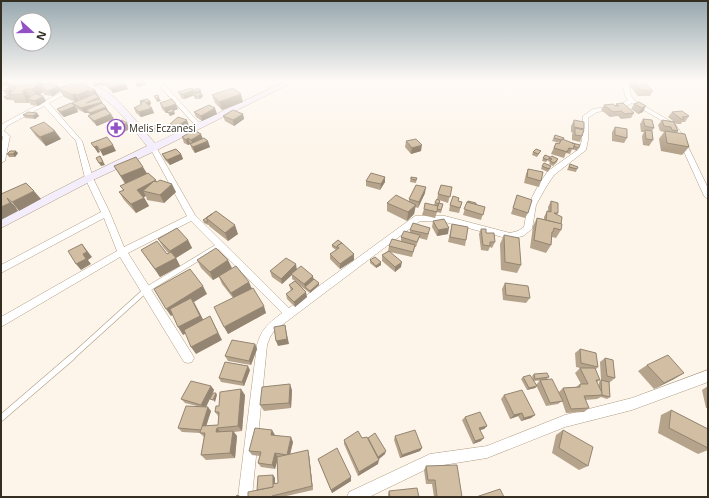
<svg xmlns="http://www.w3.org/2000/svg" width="709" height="498" font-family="'Open Sans',sans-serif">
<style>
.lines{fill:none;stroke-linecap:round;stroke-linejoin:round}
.lane-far1-casing{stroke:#af9c82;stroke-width:6}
.lane-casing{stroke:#af9c82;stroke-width:7}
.street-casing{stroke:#af9c82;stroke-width:1}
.secondary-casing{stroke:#af9c82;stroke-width:1}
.lane-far1{stroke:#fff;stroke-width:5}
.lane{stroke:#fff;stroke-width:6}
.street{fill:#fff;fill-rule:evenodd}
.secondary{fill:#f4edfc;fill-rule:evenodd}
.wall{fill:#b5a38c}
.shaded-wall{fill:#938572}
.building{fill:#d2bea3;stroke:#938572}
.labels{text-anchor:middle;stroke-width:3.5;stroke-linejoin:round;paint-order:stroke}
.far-poi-label{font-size:10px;fill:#352e23;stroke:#fff;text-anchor:start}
</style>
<rect width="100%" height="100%" fill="#fdf5ea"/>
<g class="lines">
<defs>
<polyline id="lane-far1" points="71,358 146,290 220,245"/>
<polyline id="lane" points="1,418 72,357"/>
<g id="street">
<path d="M80,81H88L74,86L72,85L64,95L49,103L82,141L93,178L110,213L124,247L187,216L150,148L152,147H156L195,215L289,308L415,216H445L510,233L518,231L524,227L528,205L539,184L548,171L579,149L582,140L583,116L593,109L619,105L628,100L625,96L622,81H628L631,96L634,100L675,124L682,134L708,188V199L704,196L676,134L671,126L632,103L620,109L597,112L588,118V140L586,150L554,175L546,187L536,205L532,229L523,236L510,239L445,222L420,221L274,331L270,337L267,345L252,497H238L257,345C262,328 268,324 282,313L191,221L128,253L192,354L194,358L192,362L188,363L184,362L120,257L1,327V317L117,251L104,218L1,273V265L101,212L85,178L76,141L44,106L7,126L4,131L10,136L5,161L1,163V146L3,137L1,135L2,124L60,93L67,83H72Z"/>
<polygon points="155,81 161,81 201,125 201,127 197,127"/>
<polygon points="708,370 708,382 632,410 565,427 487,458 431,467 369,497 347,497 349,492 430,454 487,446 565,415 632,398"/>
</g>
<g id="secondary">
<path d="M286,81H295L157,150L93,180L1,228V219L85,176L147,146C127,122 108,91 75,87C65,85 52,88 41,89H38V85C58,81 81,81 100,88C118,95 141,128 155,143Z"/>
<polygon points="1,86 23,86 27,88 23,90 1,90"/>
</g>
</defs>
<use href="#lane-far1" class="lane-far1-casing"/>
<use href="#lane" class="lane-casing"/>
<use href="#street" class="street-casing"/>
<use href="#secondary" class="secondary-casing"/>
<use href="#lane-far1" class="lane-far1"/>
<use href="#lane" class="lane"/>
<use href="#street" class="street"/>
<use href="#secondary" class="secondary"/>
</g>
<g class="wall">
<polygon points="1,81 41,81 44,85 51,83 52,84 58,86 60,88 95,90 103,105 109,112 111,114 114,119 97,126 92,121 88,116 90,115 88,113 85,113 77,109 78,112 64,117 60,114 57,109 74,105 72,103 75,102 64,97 60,91 53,96 44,95 43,92 39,95 43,96 46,101 38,106 31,105 29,102 28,103 15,103 13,100 6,100 4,97 8,94 5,94 4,91 9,88 7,85 7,84"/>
<polygon points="91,81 123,81 128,89 113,93 108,88 106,85 102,86 100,85 95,86"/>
<polygon points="132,81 145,81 147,84 138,87"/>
<polygon points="631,81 646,81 645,83 653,91 650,96 638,96 629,85"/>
<polygon points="193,90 201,93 200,93 203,96 200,99 195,99 194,96 194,95 185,99 182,99 178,92"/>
<polygon points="212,95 243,102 222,110 215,103"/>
<polygon points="140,101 150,101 151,104 149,105 154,113 141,117 136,113 134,108 141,105"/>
<polygon points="639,102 643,112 638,114 631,109 634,104"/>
<polygon points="160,103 178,109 173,111 175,114 170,116 168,113 166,113 162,109"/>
<polygon points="616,104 634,113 631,118 621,119 618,116 610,117 601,110 604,105 615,106"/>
<polygon points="194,112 217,114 202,121 196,117"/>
<polygon points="672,112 689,116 685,122 682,122 681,124 677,124 675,123 678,131 677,133 689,147 682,155 661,151 659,139 664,132 660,131 658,125 662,120 673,121 668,117"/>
<polygon points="37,113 39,116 35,119 25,118 23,115"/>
<polygon points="243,114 244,119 234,126 225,121 223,116"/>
<polygon points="643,119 654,128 652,131 653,140 649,146 643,145 642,136 644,132 641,132 640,124"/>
<polygon points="574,120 584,129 583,130 582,136 580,142 572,140 572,134 573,133 571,132 571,126"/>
<polygon points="112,124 130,129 121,133 115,130"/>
<polygon points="170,124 189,126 179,132 172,129"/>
<polygon points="615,127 627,138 624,143 612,141 612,132"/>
<polygon points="30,128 61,139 46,146 36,136"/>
<polygon points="555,135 578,148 577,151 572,149 570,154 566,153 564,158 551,154 556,143 559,144 560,143 552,141"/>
<polygon points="182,137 203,138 210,147 195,153 192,149 190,144 188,145 184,143"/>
<polygon points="406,141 421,151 411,154 405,147"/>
<polygon points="541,151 537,157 532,155 533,152"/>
<polygon points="18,153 15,157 9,157 7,154"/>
<polygon points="162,154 181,154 183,159 170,165 165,160"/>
<polygon points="550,157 546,162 542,161 543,158"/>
<polygon points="549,158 558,159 557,162 553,166 549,164 550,162 548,161"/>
<polygon points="570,164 577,169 576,172 567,170"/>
<polygon points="114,166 147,173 156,180 157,182 176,192 164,203 147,200 146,196 144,197 149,206 136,213 124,200 119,192 123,190 120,186 125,184"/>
<polygon points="542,166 550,168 548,172 541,169"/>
<polygon points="528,169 541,181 539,187 524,183 526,174"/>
<polygon points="385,177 385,182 380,190 366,186 366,181"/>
<polygon points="411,177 417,178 416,183 410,182"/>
<polygon points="452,187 448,203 439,200 440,203 443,204 441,213 437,212 435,218 422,215 424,209 436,206 434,205 435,202 437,200 438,194"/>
<polygon points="425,193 418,208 415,207 414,214 407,221 387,211 387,203 409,201 409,199"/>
<polygon points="517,195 528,213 525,218 511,214"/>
<polygon points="458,201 462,202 459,213 449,211 450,205"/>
<polygon points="551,201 558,213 557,214 561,224 561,230 556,238 552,237 551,245 546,253 530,248 533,226 537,218 544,219 544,217 547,211 548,211 548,207"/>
<polygon points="467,202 485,207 481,220 463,215"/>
<polygon points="212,214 238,234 228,241 209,226 209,225 208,225 204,223 203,220"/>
<polygon points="433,221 448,234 437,236 432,227"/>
<polygon points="452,224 466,240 465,246 448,242"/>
<polygon points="481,229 486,233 495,242 492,248 490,247 488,251 481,250 479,234"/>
<polygon points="410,230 429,233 427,240 419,238 416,247 415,247 412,257 390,252 401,267 395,272 382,261 382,255 388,251 389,246 401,241 401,237 410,232"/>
<polygon points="504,235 521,265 517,273 501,270 500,244"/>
<polygon points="158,239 188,240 192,248 176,258 180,266 160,277 141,250 167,254 169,254 163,247"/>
<polygon points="338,240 354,260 340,269 330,259 330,254 336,250 332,247 332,245"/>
<polygon points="197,260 232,268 225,272 252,288 266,313 228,334 233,298 222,284 219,277 213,280 201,268"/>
<polygon points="370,260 381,262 381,265 376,268 370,263"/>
<polygon points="297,269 314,279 319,285 310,293 295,282 307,297 295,307 287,299 286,294 291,291 289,285 295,281 292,279 292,275 282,284 272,277 270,271"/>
<polygon points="505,283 530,298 526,303 503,300 502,289"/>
<polygon points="255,344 257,349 251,365 228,361 225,356"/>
<polygon points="580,349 598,367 595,370 600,380 597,382 599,386 599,382 601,380 600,362 605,358 615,378 609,383 609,382 610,397 607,399 601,397 597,399 585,400 589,408 584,412 566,413 562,401 558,404 546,406 536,385 540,380 545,380 534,381 537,386 535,388 527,390 521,379 523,377 533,379 532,376 534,374 549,377 547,379 559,392 563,388 576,387 580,384 581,384 575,373 580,368 576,367 575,353"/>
<polygon points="647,365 684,373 674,379 654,389 638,371"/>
<polygon points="250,370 244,386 221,382 219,378"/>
<polygon points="211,386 214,390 206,407 211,411 206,426 218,425 219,417 215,412 219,406 245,395 242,431 234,432 237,436 235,458 206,460 201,455 204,437 200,433 182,432 178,428 197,406 185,403 181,399"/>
<polygon points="708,386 708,408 706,408 702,390"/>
<polygon points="292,390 291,408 264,411 260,405"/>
<polygon points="504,395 535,415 531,418 521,421 518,416 510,419 501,399"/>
<polygon points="671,410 708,429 708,450 698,454 658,433 661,415"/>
<polygon points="465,417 487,426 484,429 480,430 481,441 473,444 462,420"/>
<polygon points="563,430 588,466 579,470 552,453 556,435"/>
<polygon points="274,435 293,442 290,454 309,455 313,490 282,497 248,497 257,490 273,475 275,478 275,484 278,483 277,462 275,469 261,467 258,463 260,456 252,455 249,451"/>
<polygon points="395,436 422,448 420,451 400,458 394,440"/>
<polygon points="362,438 368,438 385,454 378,459 378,464 358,476 344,444 344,440"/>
<polygon points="318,459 351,477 351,481 332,493"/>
<polygon points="426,466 462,497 434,497 432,484 426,484 424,470"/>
<polygon points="389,491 419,497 388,497 388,494"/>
</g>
<g class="shaded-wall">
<polygon points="1,81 17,81 14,84 1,85"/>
<polygon points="41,81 46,88 40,87 43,92 38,97 32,89"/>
<polygon points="62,81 72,81 64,83"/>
<polygon points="92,81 98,81 100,85 95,86"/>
<polygon points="99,81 105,81 107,84 106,83 106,85 102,86"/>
<polygon points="106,81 120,81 108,85"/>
<polygon points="140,81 145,81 147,84 138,87 135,82"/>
<polygon points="357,81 365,81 357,83"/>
<polygon points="51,83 54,88 58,86 61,90 59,89 60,91 53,96 49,91 50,84"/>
<polygon points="126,84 128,89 113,93 111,88"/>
<polygon points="25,89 30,97 28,100 27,99 29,102 28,103 23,94 22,92"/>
<polygon points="10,90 12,92 10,94 8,91"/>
<polygon points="88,90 92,98 82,103 78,95"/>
<polygon points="95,90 105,107 86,110 88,113 85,113 81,108 86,103 95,99 91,92"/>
<polygon points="193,90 195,95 185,99 183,94"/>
<polygon points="201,90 201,93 196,95 195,92"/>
<polygon points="75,94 80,102 76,103 72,95"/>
<polygon points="202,94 203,96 200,99 199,96"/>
<polygon points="241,94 243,102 222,110 219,102"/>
<polygon points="43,96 46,101 38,106 35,101"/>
<polygon points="159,98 161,101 157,102 156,99"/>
<polygon points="150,101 151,104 145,107 143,104"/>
<polygon points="176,104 178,109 168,113 167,111 168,113 166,113 164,108"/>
<polygon points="75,106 78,112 64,117 61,112"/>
<polygon points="646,106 643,112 638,114 642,108"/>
<polygon points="106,107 109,112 94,118 90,113"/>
<polygon points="152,108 154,113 141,117 139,112"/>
<polygon points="215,108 217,114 202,121 201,116"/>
<polygon points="174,111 175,114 170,116 169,113"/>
<polygon points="37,113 39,116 35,119 33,116"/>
<polygon points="111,114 114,119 97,126 94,121"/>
<polygon points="243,114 244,119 234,126 233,120"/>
<polygon points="187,120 189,126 179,132 177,126"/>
<polygon points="127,123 130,129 121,133 118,127"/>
<polygon points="161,125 162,128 151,134 150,131"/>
<polygon points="55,131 61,139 46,146 40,137"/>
<polygon points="201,134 203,139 193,145 191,140"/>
<polygon points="188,138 190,144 188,145 186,140"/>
<polygon points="208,141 210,147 195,153 193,147"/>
<polygon points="113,145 116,151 103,156 100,150"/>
<polygon points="422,145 421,151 411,154 412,148"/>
<polygon points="97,146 100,152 98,153 94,147"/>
<polygon points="16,151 18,153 15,157 13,154"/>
<polygon points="181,154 183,159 170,165 167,160"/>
<polygon points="100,156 105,165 101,166 99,163"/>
<polygon points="143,167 148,175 126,184 121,176"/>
<polygon points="385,177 385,182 380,190 381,184"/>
<polygon points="154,181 143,191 146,196 142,198 137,190"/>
<polygon points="172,184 176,192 164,203 160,195"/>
<polygon points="426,187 425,193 418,208 419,202"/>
<polygon points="34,191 41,199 19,211 12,202"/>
<polygon points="7,198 15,206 18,211 1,220 1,207"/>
<polygon points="144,198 149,206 136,213 131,204"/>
<polygon points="416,205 414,214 407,221 408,212"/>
<polygon points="235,225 238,234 228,241 225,233"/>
<polygon points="449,228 448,234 437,236 438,230"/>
<polygon points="188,240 192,248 176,258 180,266 160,277 155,269 174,259 170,251"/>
<polygon points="82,244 92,257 88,260 91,264 81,270 76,264 83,254"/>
<polygon points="354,254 354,260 340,269 340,264"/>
<polygon points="228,260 232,268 213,280 210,272"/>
<polygon points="381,262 381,265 376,268 376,266"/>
<polygon points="402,262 401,267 395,272 395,267"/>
<polygon points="296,264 297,270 282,284 281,279"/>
<polygon points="313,276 314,281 305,287 304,284"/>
<polygon points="249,282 252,289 235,300 231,293"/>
<polygon points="319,283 319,285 310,293 310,291"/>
<polygon points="203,286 207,294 194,302 205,323 183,335 178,327 194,302 171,316 166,309"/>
<polygon points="306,292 307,297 295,307 294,302"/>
<polygon points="264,306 266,313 228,334 224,327"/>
<polygon points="210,316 222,340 196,354 191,347"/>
<polygon points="285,325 289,344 278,346 276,341"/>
<polygon points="255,344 257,349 251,365 249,361"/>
<polygon points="248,366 250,370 244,386 242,382"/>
<polygon points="684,373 674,379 654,389 664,383"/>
<polygon points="290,384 292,390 291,408 289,403"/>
<polygon points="211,386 214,390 205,409 201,405"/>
<polygon points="537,386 535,388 527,390 529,388"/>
<polygon points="241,389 245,395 242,431 238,426"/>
<polygon points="216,393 217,395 215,402 213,400"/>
<polygon points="208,407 211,411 204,433 201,430"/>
<polygon points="522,413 518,416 510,419 514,415"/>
<polygon points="535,415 531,418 521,421 524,418"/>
<polygon points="487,426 484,429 476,431 479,428"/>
<polygon points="217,428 221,433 216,432"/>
<polygon points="272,430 275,435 271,435"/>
<polygon points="233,431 237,436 235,458 230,453"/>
<polygon points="291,437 293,442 289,459 287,455"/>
<polygon points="484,438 481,441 473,444 475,441"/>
<polygon points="422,448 420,451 400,458 402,455"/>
<polygon points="308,450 309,455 313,490 312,486"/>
<polygon points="386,451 385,454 378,460 378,457"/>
<polygon points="275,453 278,457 275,469 272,465"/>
<polygon points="379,460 378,464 358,476 359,472"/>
<polygon points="273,475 275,478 275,491 273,488"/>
<polygon points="351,477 351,481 332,493 331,490"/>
</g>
<g class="building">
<polygon points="11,81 41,81 32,89 25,89 22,92 25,92 23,94 9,95 17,87 7,85"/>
<polygon points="76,81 95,90 91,92 88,90 78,95 75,94 72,95 59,89"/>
<polygon points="113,81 123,81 126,84 111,88 106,83"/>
<polygon points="633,81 643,81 653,91 641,90"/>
<polygon points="48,83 51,83 50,84 58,86 49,91 41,89 44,88 40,87"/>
<polygon points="8,88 9,88 10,90 8,91 4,91"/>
<polygon points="192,88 193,90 183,94 180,94 178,92"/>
<polygon points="198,88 201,90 195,92 192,91"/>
<polygon points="233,88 241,94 219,102 212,95"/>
<polygon points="197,93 202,94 199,96 194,96"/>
<polygon points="9,94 10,94 9,95 11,98 4,97"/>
<polygon points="35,94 43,96 35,101 27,99"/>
<polygon points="95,94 99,97 86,103 99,99 102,102 81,108 72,103"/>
<polygon points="158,95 159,98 156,99 154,96"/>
<polygon points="147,99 150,101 146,103 144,101 142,102 140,101"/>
<polygon points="172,99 176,104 164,108 160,103"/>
<polygon points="144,101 152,108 139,112 134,108 142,104 140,103"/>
<polygon points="639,102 646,106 642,108 634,104"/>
<polygon points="71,103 75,106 61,112 57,109"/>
<polygon points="102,103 106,107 90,113 86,110"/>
<polygon points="623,103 634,113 625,114 621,111 613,112 604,105 613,104 615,106 619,106 616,104"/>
<polygon points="209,105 215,108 201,116 194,112"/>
<polygon points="105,109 111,114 94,121 88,116"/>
<polygon points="172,109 174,111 169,113 167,111"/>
<polygon points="233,110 243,114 233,120 223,116"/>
<polygon points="682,111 689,116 682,117 684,119 681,119 672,112"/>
<polygon points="28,112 37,113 33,116 23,115"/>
<polygon points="178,117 187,120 177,126 170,124"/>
<polygon points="643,119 652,120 654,128 645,126"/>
<polygon points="122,120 127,123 118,127 112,124"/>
<polygon points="574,120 584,122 584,129 574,127"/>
<polygon points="662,120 674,122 678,131 672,130 671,127 664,126"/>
<polygon points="44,122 55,131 40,137 30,128"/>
<polygon points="159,124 161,125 150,131 147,129"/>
<polygon points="615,127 627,129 627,138 615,135"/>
<polygon points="575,128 584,130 582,136 575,135"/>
<polygon points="194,130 201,134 191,140 188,138 186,140 182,137"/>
<polygon points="645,130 652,131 653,140 646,139"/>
<polygon points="665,131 685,134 689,147 667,143"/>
<polygon points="555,135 564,138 563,140 562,139 561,140 554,138"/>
<polygon points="107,137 113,145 100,150 97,146 94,147 91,143"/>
<polygon points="204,138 208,141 193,147 190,144"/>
<polygon points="416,139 422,145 412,148 406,141"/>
<polygon points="562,139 575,144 573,149 569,148 567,152 554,148 556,143 559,144"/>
<polygon points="572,143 580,145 578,148 574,146 575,144"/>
<polygon points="176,149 181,154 167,160 162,154"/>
<polygon points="536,149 541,151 538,154 533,152"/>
<polygon points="10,151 16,151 13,154 7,154"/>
<polygon points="545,155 550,157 548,160 543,158"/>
<polygon points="100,156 103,162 99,163 96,158"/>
<polygon points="552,156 558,159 554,163 550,161 552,159 549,158"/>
<polygon points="136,157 143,167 121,176 114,166"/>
<polygon points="544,163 551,166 549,169 542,166"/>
<polygon points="570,164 578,167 577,169 569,167"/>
<polygon points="528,169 543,172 541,181 527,177"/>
<polygon points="148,173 156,180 154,181 157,182 160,180 172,184 160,195 143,191 154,181 137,190 144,198 131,204 119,192 124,190 120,186"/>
<polygon points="371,173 385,177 381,184 366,181"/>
<polygon points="411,177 417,178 416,180 411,179"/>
<polygon points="26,183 34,191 12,202 7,198 10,203 1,207 1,194"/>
<polygon points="416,185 426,187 419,202 409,199"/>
<polygon points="441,185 452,187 450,197 438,194"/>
<polygon points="396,195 416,205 408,212 387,203"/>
<polygon points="517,195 532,200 528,213 513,208"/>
<polygon points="453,196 459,198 458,201 462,202 460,208 450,205"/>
<polygon points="437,199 440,201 438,204 435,202"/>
<polygon points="468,201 476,203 476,205 467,202"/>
<polygon points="551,201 558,203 558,213 554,213 562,217 561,224 546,220 547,211 551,212"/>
<polygon points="467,202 485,207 483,215 464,209"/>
<polygon points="425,203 438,206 437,212 424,209"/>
<polygon points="439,203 443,204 441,210 437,209"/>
<polygon points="216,211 235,225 225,233 206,218"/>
<polygon points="212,214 206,218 208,222 206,222 203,220"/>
<polygon points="537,218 562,224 561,230 554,228 553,232 552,232 551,245 534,240"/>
<polygon points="444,219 449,228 438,230 433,221"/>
<polygon points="413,223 430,228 428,234 410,230"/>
<polygon points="452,224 468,227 466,240 450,237"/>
<polygon points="177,228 188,240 170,251 158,239"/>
<polygon points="481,229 486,229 486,233 494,233 495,242 490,242 490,246 483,245"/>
<polygon points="404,231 420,235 417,242 401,237"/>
<polygon points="504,235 519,238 521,265 505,262"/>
<polygon points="392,239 415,245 413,252 389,246"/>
<polygon points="338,240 342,243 337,246 337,248 332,245"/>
<polygon points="157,241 167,254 171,252 176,258 155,269 141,250"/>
<polygon points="342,243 354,254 340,264 330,254 339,248 337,246"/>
<polygon points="82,244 87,252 83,254 86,259 76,264 68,251"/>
<polygon points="216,248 228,260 210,272 197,260"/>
<polygon points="389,251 402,262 395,267 382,255"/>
<polygon points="375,257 381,262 376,266 370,260"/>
<polygon points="286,258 296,264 281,279 270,271"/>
<polygon points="236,266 249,282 231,293 219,276"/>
<polygon points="301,266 313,276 304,284 291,274"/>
<polygon points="190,269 203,286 166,309 154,289"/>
<polygon points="314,279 319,283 310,291 305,287"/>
<polygon points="295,281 306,292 294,302 286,294 293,289 289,285"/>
<polygon points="505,283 528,286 530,298 506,295"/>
<polygon points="253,288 264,306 224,327 214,307"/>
<polygon points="191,298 200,316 178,327 170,309"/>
<polygon points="210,316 218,333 191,347 184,330"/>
<polygon points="285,325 287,339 276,341 274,327"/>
<polygon points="232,340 255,344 249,361 225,356"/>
<polygon points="580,349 596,353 598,367 581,363"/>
<polygon points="668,355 684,373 664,383 647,365"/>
<polygon points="605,358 613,360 615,378 607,376"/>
<polygon points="225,362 248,366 242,382 219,378"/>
<polygon points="580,368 595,368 600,380 596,380 603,395 584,396 589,408 571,409 563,388 580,387 580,384 588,384"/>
<polygon points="547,373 549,377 535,379 534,374"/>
<polygon points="530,375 537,386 529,388 523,377"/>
<polygon points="552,379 563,401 550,403 540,380"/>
<polygon points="601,380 609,382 610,397 602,395"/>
<polygon points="191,381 211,386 201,405 181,399"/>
<polygon points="290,384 289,403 260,405 262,387"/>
<polygon points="241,389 238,426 217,428 216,432 233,431 230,453 201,455 205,433 200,433 201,426 218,425 219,412 215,412 216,406 219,406 220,392"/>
<polygon points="522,390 535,415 524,418 522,413 514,415 504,395"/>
<polygon points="213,393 216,393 213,400 210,399"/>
<polygon points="186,406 208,407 201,430 178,428"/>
<polygon points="671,410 708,429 708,448 669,428"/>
<polygon points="480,412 487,426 479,428 484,438 475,441 465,417"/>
<polygon points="255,428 272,430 271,435 291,437 287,455 275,453 272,465 258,463 261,452 249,451"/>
<polygon points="415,430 422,448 402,455 395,436"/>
<polygon points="563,430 593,447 588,466 559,448"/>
<polygon points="358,431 362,438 367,437 379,460 359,472 344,440"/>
<polygon points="375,433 386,451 378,457 368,438"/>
<polygon points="337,448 351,477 331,490 318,459"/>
<polygon points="308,450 312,486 272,496 272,497 248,497 248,492 273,487 272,484 278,483 277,457"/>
<polygon points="457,465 462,497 437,497 435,480 428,480 426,466"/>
<polygon points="273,475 273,487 257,490 258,476"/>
<polygon points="417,488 419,497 390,497 389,491"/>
<polygon points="500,489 504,497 476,497"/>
<polygon points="237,495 241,497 236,497"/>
</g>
<linearGradient id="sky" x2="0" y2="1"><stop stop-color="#96a7ae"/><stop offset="0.54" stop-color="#fefaf6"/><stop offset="1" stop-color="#fefaf6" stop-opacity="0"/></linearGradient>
<rect width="709" height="150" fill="url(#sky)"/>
<defs>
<symbol id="pharmacy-ring" viewBox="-11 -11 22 22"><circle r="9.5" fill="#fff" stroke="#9351c6" stroke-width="1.5"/><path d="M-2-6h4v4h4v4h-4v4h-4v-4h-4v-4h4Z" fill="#9351c6"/></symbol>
</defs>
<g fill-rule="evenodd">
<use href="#pharmacy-ring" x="106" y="118" width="20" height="20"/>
</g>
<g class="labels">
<g class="far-poi-label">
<text x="129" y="132">Melis Eczanesi</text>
</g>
</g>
<rect width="709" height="498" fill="none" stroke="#352e23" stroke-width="4"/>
<g transform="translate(32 32) rotate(111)"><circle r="19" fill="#ffffff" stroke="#aeaba7"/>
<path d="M0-3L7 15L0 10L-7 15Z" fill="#9351c6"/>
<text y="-6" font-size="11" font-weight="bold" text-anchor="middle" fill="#352e23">N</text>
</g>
</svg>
